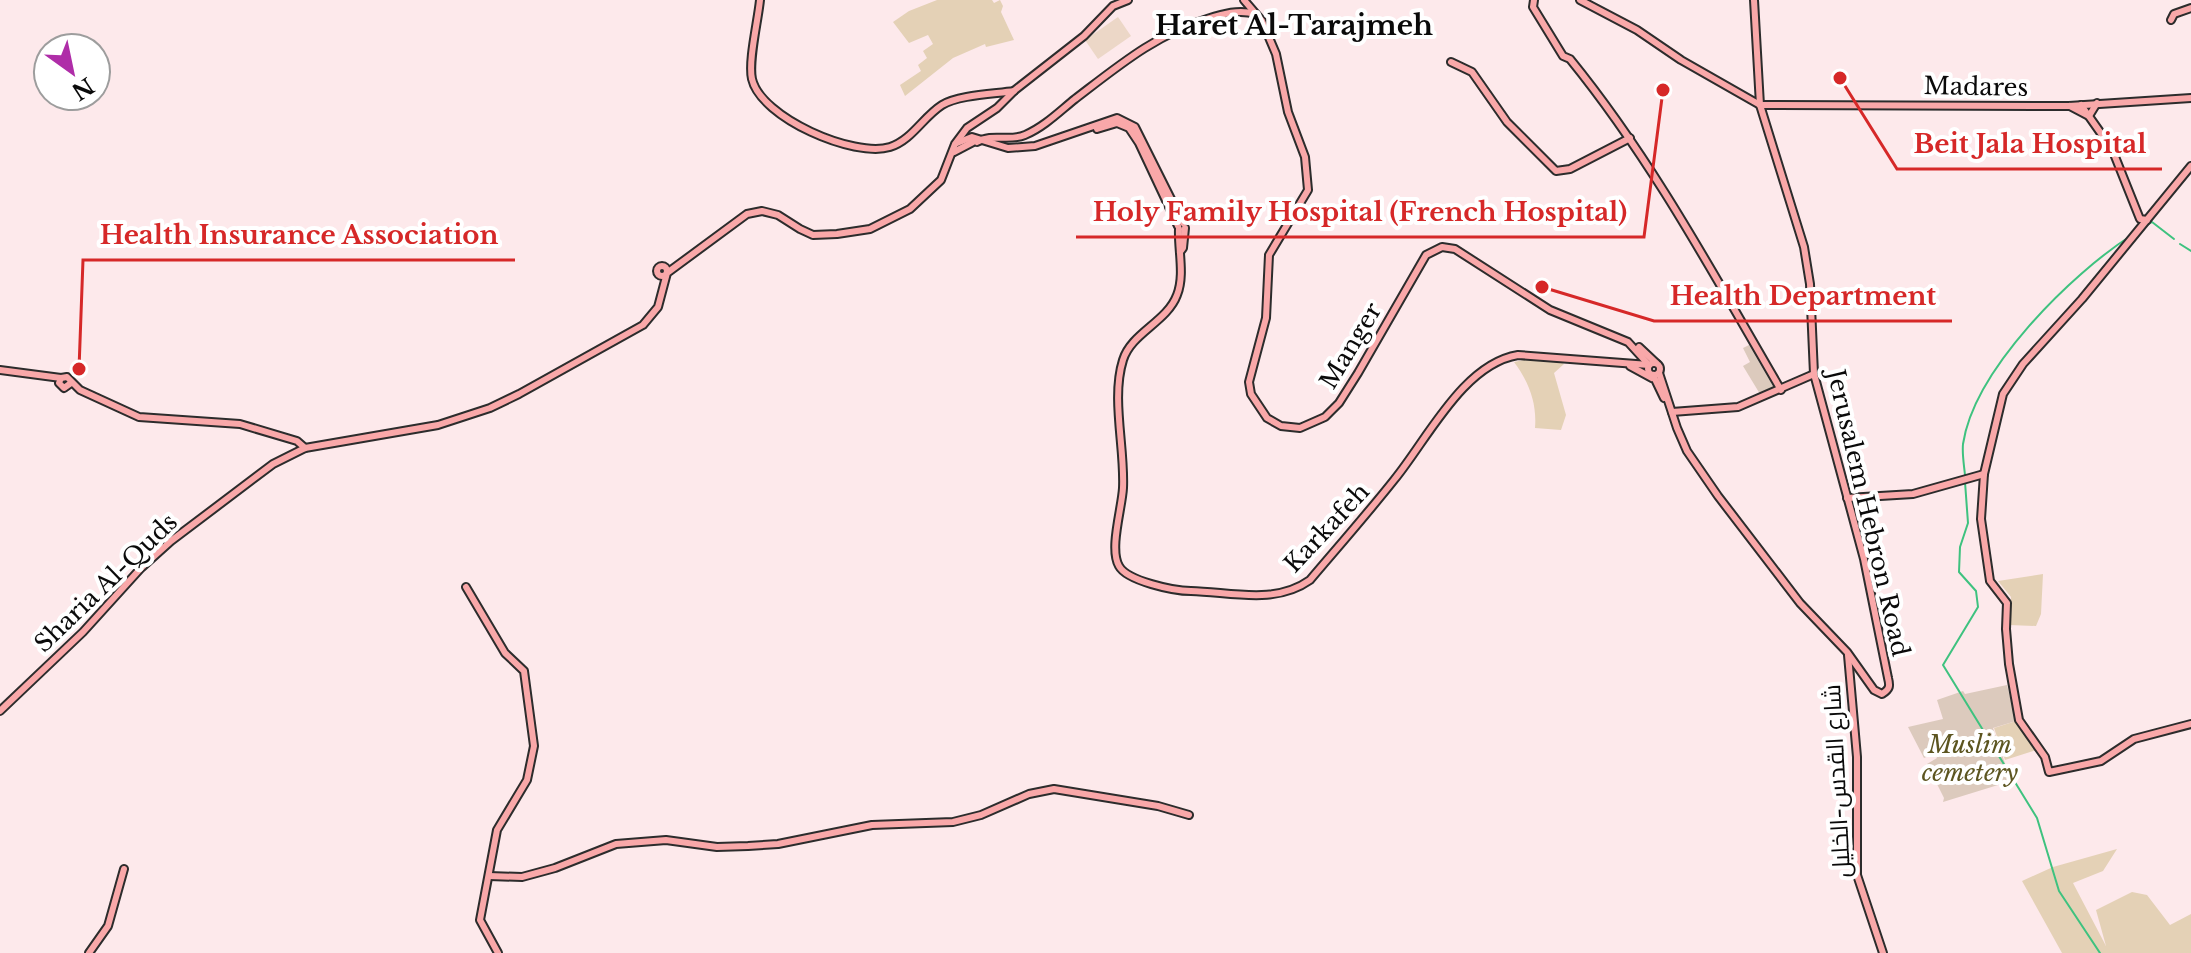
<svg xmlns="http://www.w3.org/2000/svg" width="2191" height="953" font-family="'Libre Baskerville',Cairo,serif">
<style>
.green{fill:#e4d1b6}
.cemetery{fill:#dccabd}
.pitch{fill:#ecd7c7}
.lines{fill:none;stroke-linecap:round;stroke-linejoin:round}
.stream{stroke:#3ec27f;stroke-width:2}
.secondary-casing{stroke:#2c2c2c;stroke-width:10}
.secondary{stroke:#f9a8a9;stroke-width:6}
.labels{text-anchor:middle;stroke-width:8;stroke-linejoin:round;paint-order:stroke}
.street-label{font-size:24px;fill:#0a0a0a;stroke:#fff}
.park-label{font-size:24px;font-style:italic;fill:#5c5520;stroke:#fff}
.quarter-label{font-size:28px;font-weight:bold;fill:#0a0a0a;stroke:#fff}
.leader{fill:none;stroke:#d62828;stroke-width:3}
.callout-dot{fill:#d62828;stroke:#fff;stroke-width:3}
.callout-label{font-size:26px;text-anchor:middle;font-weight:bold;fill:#d62828;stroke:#fff;stroke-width:8;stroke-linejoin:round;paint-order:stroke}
</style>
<rect width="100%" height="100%" fill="#fde9eb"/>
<g class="green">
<polygon points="937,0 992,0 994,3 1000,0 1003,6 1001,12 1014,40 986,47 985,44 953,58 905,96 900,85 921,71 918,65 927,58 923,51 933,44 928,35 909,43 893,22 909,11"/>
<path d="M1529,359L1560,360L1564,364L1554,373L1566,415L1561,430L1535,428C1537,403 1529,382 1514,362Z"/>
<polygon points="2043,574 2041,614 2036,626 2009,625 2011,597 1998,581"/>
<polygon points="2016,721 2036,750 2005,760 1994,728"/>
<polygon points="2117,849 2103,871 2073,883 2106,946 2096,910 2132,892 2147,895 2170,925 2191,914 2191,953 2062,953 2022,881 2053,867"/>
</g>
<g class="cemetery">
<polygon points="1749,345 1774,388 1760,394 1743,366 1750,362 1743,348"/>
<polygon points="2007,685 2016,721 1993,728 2011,781 1943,802 1944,798 1927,764 1937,758 1935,753 1924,758 1908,727 1943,719 1937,700 1963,691 1965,694"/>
</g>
<polygon class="pitch" points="1118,17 1131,36 1098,59 1085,40"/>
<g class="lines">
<g class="stream">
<polyline points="2144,227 2152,222 2174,239"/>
<polyline points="2180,244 2191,251"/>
<path d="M1965,475C1964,465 1962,454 1963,444C1974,370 2071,274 2132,235"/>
<polyline points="1965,482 1968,523 1960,547 1959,572 1976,591 1978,607 1943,665 2037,818 2059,891 2100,953"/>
</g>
<defs>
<g id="secondary">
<path d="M760,0C758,21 748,61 752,79C761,118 854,158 890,147C912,140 923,117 942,105C958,95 994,94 1014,91"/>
<polyline points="1244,0 1262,21 1276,54 1288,112 1305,157 1308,190 1269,255 1266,318 1249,382 1251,394 1267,418 1281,426 1300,428 1325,417 1339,403 1358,373 1426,255 1442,247 1455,249 1550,310 1628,342 1649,365"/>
<path d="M1534,0L1533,7L1563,56L1570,59C1653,161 1715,277 1781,390"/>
<polyline points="1580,0 1637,30 1681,60 1760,105"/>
<polyline points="2171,20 2174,14 2191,8"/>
<polyline points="1451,62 1472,72 1507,122 1556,171 1570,169 1630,138"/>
<polyline points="1760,105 2069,106 2191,98"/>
<polyline points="2081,105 2112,149 2140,219 2147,220"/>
<polyline points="2070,106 2089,116 2097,103"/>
<polyline points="1097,129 1117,123 1129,128 1139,143 1178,226"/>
<path d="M977,142C992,133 1010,142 1025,135C1044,127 1060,111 1075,99C1117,67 1156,34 1207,19C1223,14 1239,9 1255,14"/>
<polyline points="957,143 972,137 1008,148 1035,146 1117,118 1135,127 1183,223"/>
<polyline points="954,152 973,142"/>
<polyline points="2191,166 2082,299 2023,364 2003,394 1984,474 1981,519 1990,581 2007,603 2006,629 2009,664 2019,720 2045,757 2049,772 2101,761 2134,739 2191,724"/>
<path d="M1179,229C1178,250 1185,275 1177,295C1167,322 1131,333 1123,360C1111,398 1125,448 1123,488C1122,508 1109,549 1119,566C1127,581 1174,591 1191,591C1231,592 1275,605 1310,580C1338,547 1367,514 1394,480C1427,440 1463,364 1518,355L1649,365"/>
<polyline points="1180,252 1183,248 1185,228"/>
<circle cx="662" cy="271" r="5"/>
<polyline points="1639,347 1656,363"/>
<circle cx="1654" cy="369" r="6"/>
<polyline points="1630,366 1652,378"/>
<polyline points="0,370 61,378"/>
<path d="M1659,373L1677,428L1687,451L1718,496L1800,603L1847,652L1874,690L1882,694C1890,689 1890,686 1888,678L1864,559L1814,374L1810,284L1804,247L1760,105L1754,0"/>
<polyline points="1653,375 1664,398"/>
<polyline points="71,383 64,388 59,383 61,378 67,377 80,390 139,417 240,424 297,441 305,448"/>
<polyline points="1672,412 1738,407 1814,374"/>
<polyline points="1847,498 1913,494 1984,474"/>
<polyline points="466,587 505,653 524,671 534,746 527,780 497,830 480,920 498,953"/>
<polyline points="1848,655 1857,757 1857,875 1883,953"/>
<polyline points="0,711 83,632 141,568 171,541 273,464 305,448 438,425 490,408 519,394 643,325 658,307 667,273 747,214 762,211 778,215 800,229 813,235 837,234 870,229 910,209 941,180 955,144 967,128 997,108 1015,90 1084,36 1113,6 1128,0"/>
<polyline points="489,876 522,877 555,868 616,844 666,840 717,847 748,846 778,844 872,825 953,822 981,815 1029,794 1054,789 1158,806 1189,815"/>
<polyline points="89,953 108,926 124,869"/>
</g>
</defs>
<use href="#secondary" class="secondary-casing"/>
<use href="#secondary" class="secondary"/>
</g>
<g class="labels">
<g class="street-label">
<text transform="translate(1976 87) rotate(1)" y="8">Madares</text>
<text transform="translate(1351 346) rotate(-59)" y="8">Manger</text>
<text transform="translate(1868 513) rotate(77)" y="8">Jerusalem Hebron Road</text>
<text transform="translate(1327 528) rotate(-47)" y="8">Karkafeh</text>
<text transform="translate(106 583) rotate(-44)" y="8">Sharia Al-Quds</text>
<text transform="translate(1837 781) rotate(-93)" y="8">شارع القدس-الخليل</text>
</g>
<g class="park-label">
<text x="1970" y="753">Muslim<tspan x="1970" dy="28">cemetery</tspan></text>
</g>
<g class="quarter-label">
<text x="1294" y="35">Haret Al-Tarajmeh</text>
</g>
</g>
<path class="leader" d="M1840 78L1897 169H2162M1663 90L1644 237H1076M79 369L83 260H515M1542 287L1654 321H1952"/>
<g class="callout-dot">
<circle cx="1840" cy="78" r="8"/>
<circle cx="1663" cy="90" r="8"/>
<circle cx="79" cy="369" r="8"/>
<circle cx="1542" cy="287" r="8"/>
</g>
<g class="callout-label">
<text x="2030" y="153">Beit Jala Hospital</text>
<text x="1360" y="221">Holy Family Hospital (French Hospital)</text>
<text x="299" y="244">Health Insurance Association</text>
<text x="1803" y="305">Health Department</text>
</g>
<g transform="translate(72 72) rotate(147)"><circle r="38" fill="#ffffff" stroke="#9d9d9d" stroke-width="2"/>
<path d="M0-6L14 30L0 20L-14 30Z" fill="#af2da8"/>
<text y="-12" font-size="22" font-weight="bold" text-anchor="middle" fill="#0a0a0a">N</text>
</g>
</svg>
